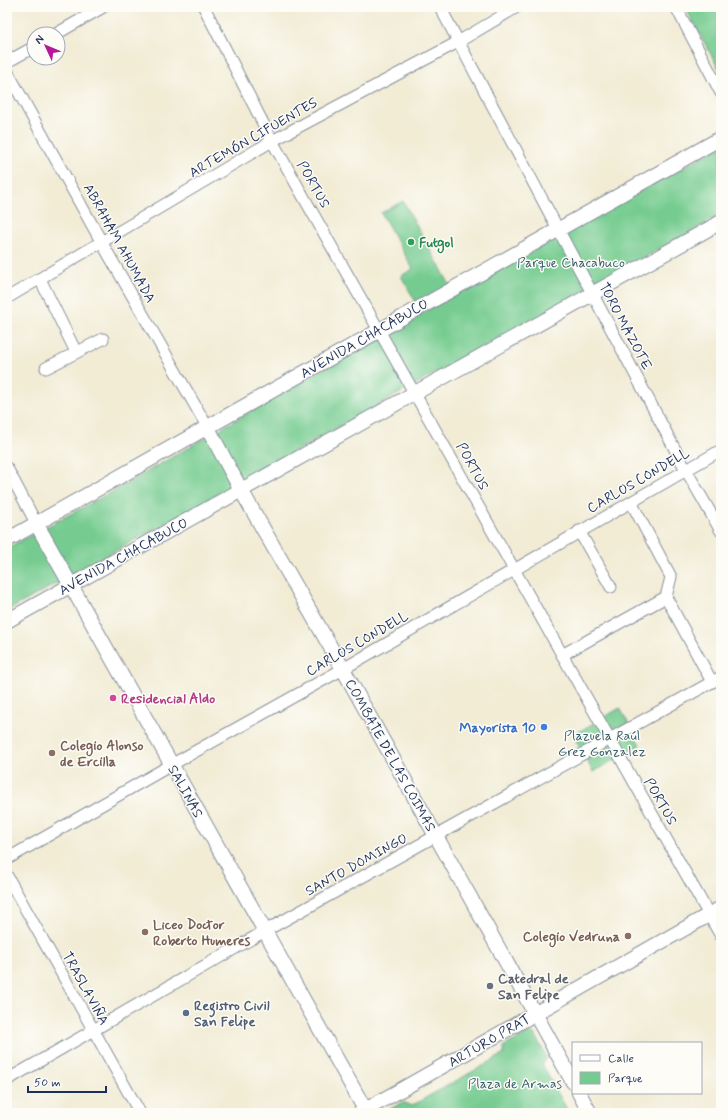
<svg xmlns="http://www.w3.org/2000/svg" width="728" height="1120" font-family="Mynerve,sans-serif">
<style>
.green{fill:#76cc90;stroke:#487e77}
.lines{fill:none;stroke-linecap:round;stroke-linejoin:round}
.minor-casing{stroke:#868e9a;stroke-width:13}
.major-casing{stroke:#868e9a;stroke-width:16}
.minor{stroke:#fff;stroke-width:11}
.major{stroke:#fff;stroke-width:14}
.leisure-dot{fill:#2e9e5b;stroke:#fdfcf7;stroke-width:1.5}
.hotel-dot{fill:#d1479c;stroke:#fdfcf7;stroke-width:1.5}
.shop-dot{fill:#3f7fe0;stroke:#fdfcf7;stroke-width:1.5}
.education-dot{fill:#8d6e63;stroke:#fdfcf7;stroke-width:1.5}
.worship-dot{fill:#6b7280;stroke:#fdfcf7;stroke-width:1.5}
.service-dot{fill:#5c6f8a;stroke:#fdfcf7;stroke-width:1.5}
.labels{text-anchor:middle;stroke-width:3;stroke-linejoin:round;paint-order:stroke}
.street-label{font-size:14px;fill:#1b2f5e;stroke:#fdfcf7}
.leisure-label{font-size:14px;font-weight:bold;fill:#27864d;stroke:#fdfcf7;text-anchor:start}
.park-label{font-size:14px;fill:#365e6d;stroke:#fdfcf7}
.hotel-label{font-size:14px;font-weight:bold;fill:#b23c85;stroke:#fdfcf7;text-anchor:start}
.shop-label{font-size:14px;font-weight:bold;fill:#366cbe;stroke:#fdfcf7;text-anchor:end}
.education-label{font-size:14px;font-weight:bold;fill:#785e54;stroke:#fdfcf7;text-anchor:start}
.worship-label{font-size:14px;font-weight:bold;fill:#5b616d;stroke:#fdfcf7;text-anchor:start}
.service-label{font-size:14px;font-weight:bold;fill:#4e5e75;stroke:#fdfcf7;text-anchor:start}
</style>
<rect width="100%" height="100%" fill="#fdfcf7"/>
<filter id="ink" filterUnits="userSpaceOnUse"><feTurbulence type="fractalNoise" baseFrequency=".025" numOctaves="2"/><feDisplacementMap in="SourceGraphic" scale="8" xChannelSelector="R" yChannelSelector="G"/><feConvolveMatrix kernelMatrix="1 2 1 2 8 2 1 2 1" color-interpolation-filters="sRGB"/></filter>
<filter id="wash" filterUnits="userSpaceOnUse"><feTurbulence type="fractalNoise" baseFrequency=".012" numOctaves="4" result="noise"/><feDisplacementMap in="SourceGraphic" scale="16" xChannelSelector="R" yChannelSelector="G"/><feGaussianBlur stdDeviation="0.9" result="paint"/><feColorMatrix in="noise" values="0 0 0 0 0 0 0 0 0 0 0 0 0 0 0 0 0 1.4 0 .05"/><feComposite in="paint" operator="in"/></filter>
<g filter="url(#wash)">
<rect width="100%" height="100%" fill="#f2ecd5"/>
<g class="green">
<polygon points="685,7 721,7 721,73"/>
<polygon points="721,146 721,215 7,611 7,548 117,489 337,361"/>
<polygon points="403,201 450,285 417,304 401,276 413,269 381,213"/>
<polygon points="620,708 640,745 593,772 573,735"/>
<polygon points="531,1032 535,1035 547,1058 542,1064 569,1113 383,1113 403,1102 411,1106 504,1054 504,1046"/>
</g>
</g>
<g filter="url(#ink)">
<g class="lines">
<defs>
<g id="minor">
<polyline points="204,7 272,141 721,936"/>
<polyline points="440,7 686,470 721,531"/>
<polyline points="676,7 721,93"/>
<polyline points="56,34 103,7"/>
<polyline points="7,62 34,47"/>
<polyline points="7,71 102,243 208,428"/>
<polyline points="40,279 76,352"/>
<polyline points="7,298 272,141 458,42 517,7"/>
<polyline points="46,368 103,339"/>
<polyline points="7,468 36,523"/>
<polyline points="631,502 671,577 666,597"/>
<polyline points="579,531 611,587"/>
<polyline points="562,655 666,597 712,682"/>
<polyline points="7,859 171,765 343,669 721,450"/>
<polyline points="7,876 140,1113"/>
<polyline points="7,1080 265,931 721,677"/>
</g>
<g id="major">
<polyline points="208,428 241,490 343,669 573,1082"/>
<polyline points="36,523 367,1113"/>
<polyline points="7,540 721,138"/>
<polyline points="7,621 721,222"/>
<polyline points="579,1093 590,1113"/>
<polyline points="360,1113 721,908"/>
</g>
</defs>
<use href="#minor" class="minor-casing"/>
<use href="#major" class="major-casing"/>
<use href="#minor" class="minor"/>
<use href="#major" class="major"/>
</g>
</g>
<circle class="leisure-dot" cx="411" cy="242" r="4"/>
<circle class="hotel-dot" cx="113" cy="698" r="4"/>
<circle class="shop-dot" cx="544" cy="727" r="4"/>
<g class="education-dot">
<circle cx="52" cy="753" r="4"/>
<circle cx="145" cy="932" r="4"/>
<circle cx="628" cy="936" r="4"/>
</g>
<circle class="worship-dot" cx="490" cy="986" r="4"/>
<circle class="service-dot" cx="186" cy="1013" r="4"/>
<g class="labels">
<g class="street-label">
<text transform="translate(253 137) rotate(-30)" y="5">ARTEMÓN CIFUENTES</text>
<text transform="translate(314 184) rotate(60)" y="5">PORTUS</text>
<text transform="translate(120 243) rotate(61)" y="5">ABRAHAM AHUMADA</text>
<text transform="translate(626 326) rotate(62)" y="5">TORO MAZOTE</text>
<text transform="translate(364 338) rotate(-30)" y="5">AVENIDA CHACABUCO</text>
<text transform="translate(473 466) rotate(61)" y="5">PORTUS</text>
<text transform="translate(638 480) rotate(-30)" y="5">CARLOS CONDELL</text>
<text transform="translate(123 556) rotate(-29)" y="5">AVENIDA CHACABUCO</text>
<text transform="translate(357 643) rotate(-30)" y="5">CARLOS CONDELL</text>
<text transform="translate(391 755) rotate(61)" y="5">COMBATE DE LAS COIMAS</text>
<text transform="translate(186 791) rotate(61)" y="5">SALINAS</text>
<text transform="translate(661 801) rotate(60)" y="5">PORTUS</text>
<text transform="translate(356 864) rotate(-29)" y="5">SANTO DOMINGO</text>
<text transform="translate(86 988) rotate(61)" y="5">TRASLAVIÑA</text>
<text transform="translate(489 1040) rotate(-30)" y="5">ARTURO PRAT</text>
</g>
<g class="leisure-label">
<text x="419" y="247">Futgol</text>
</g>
<g class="park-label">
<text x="571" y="267">Parque Chacabuco</text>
<text x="602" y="740">Plazuela Raúl<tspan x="602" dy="16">Grez Gonzalez</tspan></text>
<text x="515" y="1088">Plaza de Armas</text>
</g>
<g class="hotel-label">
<text x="121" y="703">Residencial Aldo</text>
</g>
<g class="shop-label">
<text x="536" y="732">Mayorista 10</text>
</g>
<g class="education-label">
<text x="60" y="750">Colegio Alonso<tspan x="60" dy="16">de Ercilla</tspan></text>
<text x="153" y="929">Liceo Doctor<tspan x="153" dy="16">Roberto Humeres</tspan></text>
<text x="620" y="941" text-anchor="end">Colegio Vedruna</text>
</g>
<g class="worship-label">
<text x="498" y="983">Catedral de<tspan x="498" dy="16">San Felipe</tspan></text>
</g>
<g class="service-label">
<text x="194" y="1010">Registro Civil<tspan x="194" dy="16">San Felipe</tspan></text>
</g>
</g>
<rect width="728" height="1120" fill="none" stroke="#fdfcf7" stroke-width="24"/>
<rect x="572" y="1042" width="130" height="52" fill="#fdfcf7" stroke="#a3aaba"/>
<rect x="580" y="1055" width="20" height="6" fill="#ffffff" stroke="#a3aaba"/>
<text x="608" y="1062" font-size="12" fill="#1b2f5e">Calle</text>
<rect x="580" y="1072" width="20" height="12" fill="#76cc90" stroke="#a3aaba"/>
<text x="608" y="1082" font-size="12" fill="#1b2f5e">Parque</text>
<g transform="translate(46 46) rotate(314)"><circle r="19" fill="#fdfcf7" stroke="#a3aaba"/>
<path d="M0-3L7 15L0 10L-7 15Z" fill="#b5179e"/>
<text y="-6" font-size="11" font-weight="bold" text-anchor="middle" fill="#1b2f5e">N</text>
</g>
<path d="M28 1086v6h78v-6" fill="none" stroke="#1b2f5e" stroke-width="2"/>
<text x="34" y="1086" font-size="12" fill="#1b2f5e" stroke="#fdfcf7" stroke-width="3" paint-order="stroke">50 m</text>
</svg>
